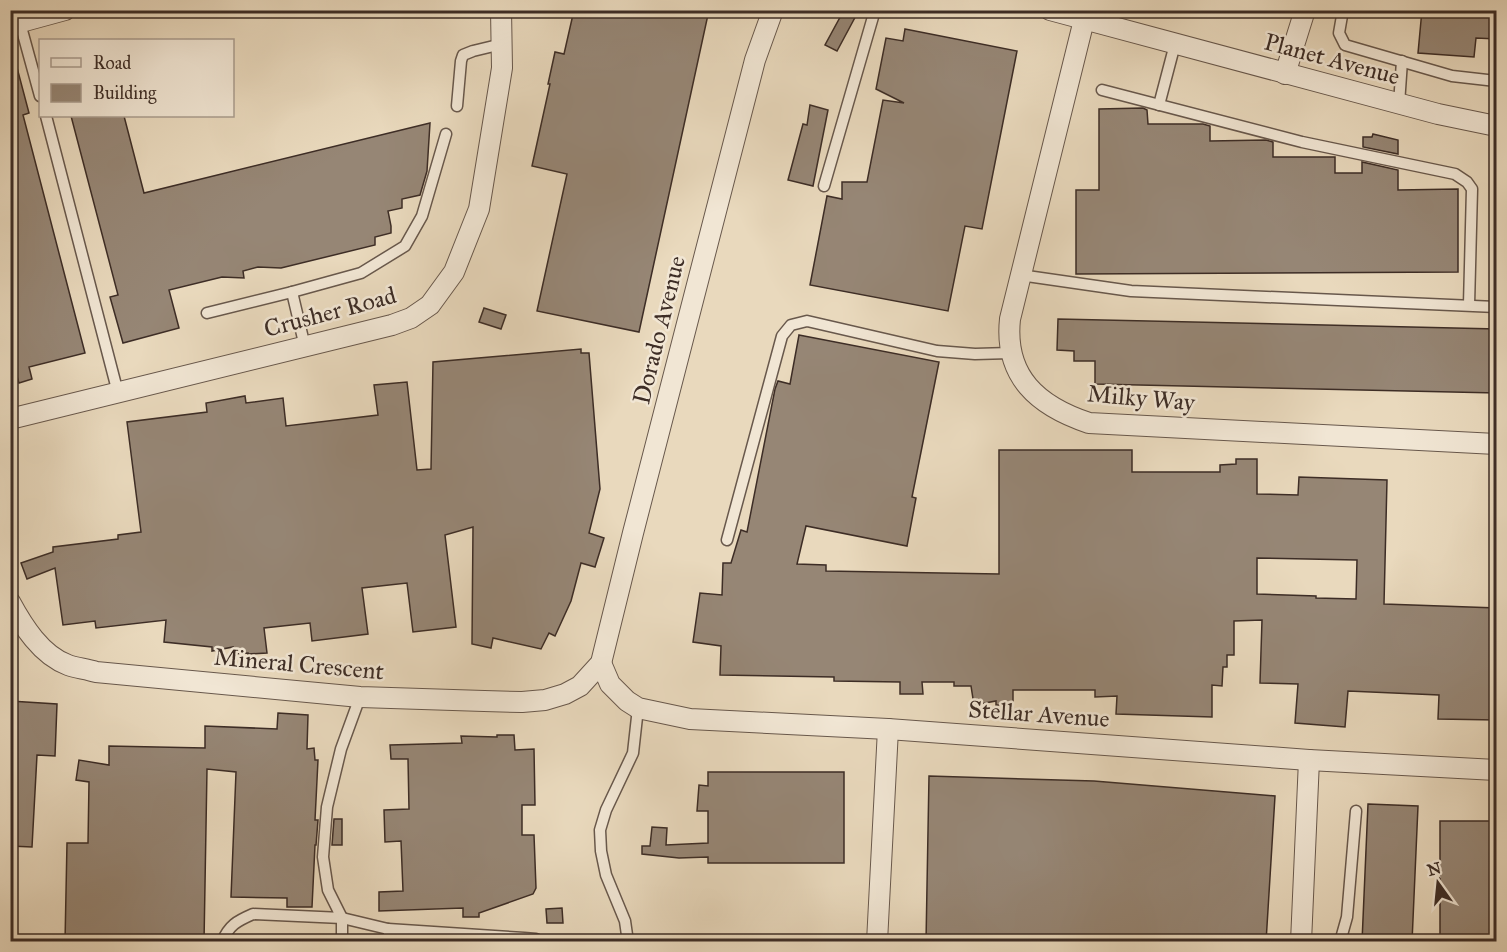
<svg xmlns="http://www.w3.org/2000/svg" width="1507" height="952" font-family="'IM FELL Great Primer',serif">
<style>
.building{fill:#968675;stroke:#3d2d26;stroke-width:1.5;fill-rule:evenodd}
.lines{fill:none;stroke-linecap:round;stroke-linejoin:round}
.service-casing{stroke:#68584c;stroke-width:13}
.minor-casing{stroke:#68584c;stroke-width:22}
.service{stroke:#f1e6d4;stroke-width:10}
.minor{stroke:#f1e6d4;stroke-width:20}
.labels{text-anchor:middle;stroke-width:5;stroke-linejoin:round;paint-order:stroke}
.street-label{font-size:24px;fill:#3d2d26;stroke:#f1e6d4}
</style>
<rect width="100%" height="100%" fill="#e9d9bd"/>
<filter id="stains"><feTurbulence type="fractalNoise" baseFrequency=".00333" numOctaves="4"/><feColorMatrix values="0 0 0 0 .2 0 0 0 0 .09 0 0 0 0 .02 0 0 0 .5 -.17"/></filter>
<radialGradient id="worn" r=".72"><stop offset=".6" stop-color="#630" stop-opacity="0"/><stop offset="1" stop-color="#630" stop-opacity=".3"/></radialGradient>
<g class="building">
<polygon points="574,10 709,10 639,332 537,311 567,174 532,166 550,84 548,84 555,52 564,54"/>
<polygon points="844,10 859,10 837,51 825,45"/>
<polygon points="1422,10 1497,10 1497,39 1476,38 1474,57 1418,53"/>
<polygon points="905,29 1017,51 982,229 965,226 948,311 810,285 827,196 842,199 842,182 867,182 883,100 904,103 876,89 886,38 903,41"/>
<polygon points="10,60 15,60 29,113 23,115 85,353 29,367 32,379 19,383 13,363 10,364"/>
<polygon points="810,105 828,110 813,186 788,180 803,124 807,125"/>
<polygon points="1143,108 1147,110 1148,124 1203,124 1210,126 1210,141 1266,140 1273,142 1273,157 1335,157 1335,173 1362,173 1362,162 1398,170 1398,190 1458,189 1458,272 1076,274 1076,190 1099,190 1099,109"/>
<polygon points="71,116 124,116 144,193 430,123 427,171 420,195 402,199 402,208 388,211 391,226 391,233 375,237 375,245 281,268 258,267 243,271 244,278 222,277 169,290 179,328 123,343 110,297 118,295"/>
<polygon points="1373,134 1398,140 1398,154 1363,147 1363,137 1372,137"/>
<polygon points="484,308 506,315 501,329 479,322"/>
<polygon points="1058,319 1497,329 1497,393 1095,384 1095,361 1074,361 1074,351 1057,350"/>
<path d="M799,335L939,362L912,497L916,498L907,546L806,526L797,564L826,565V571L999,574V450H1132V472H1220V465L1236,464V459H1257V494L1298,495L1299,477L1387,480L1384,604L1497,608V720L1438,719L1439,695L1348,691L1345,727L1295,723L1298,684L1260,683L1262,620L1234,621V655H1227V667H1223L1222,686L1212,685V717L1116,714L1117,696L1095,697V690H1013V705H996V701L974,705L971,686H954V682H922L923,694H900V682L834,681V677L720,675L721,646L693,642L700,593L722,595L723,563H731L741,530L747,532L775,389L778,381L790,384ZM1257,558L1357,560L1356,599L1316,598V596L1257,594Z"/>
<polygon points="581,349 581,353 589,353 600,489 589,533 604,538 595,567 581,563 571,601 555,636 549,633 541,649 493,638 491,648 472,644 473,527 445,535 456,627 413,632 407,583 362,588 368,634 312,641 310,623 264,628 267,653 248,654 248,653 233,654 233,647 212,651 212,647 164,642 166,620 96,628 95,621 63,625 55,568 27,579 21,563 53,552 53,547 118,539 118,535 141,532 127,422 207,412 206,403 245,396 246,403 283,398 286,426 378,415 374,385 407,382 417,470 431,469 433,362"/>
<polygon points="10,701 57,704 55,756 37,755 32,847 10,846"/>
<polygon points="278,713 308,715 307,749 314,748 315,760 318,760 315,820 318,820 316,845 315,845 312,907 287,907 287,898 231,897 236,772 207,769 204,942 65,942 67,843 88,843 89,782 76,780 79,760 109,765 109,746 205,748 205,726 277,729"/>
<polygon points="497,735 514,735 515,750 534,749 535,805 522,805 522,835 534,835 536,888 533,894 479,913 479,917 463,917 463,908 379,911 379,892 403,891 401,841 385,842 384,810 409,809 408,759 391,759 390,745 462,743 461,736 497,737"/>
<polygon points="708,772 844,772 844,863 708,863 708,857 679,858 642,854 642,846 650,846 652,827 667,828 666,845 708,843 708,811 697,811 699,785 708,786"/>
<polygon points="929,776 1094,781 1275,796 1266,942 926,942"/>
<polygon points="1368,804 1418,806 1412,942 1362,942"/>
<polygon points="334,819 342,819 342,845 332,845"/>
<rect x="1440" y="821" width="57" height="121"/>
<polygon points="562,908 563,923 547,923 546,909"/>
</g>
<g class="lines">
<defs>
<g id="service">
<polyline points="1343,10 1339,33 1345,45 1452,76 1496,81"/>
<polyline points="20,23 40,96"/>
<polyline points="1102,90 1302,142 1455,174 1467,182 1472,189 1469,305"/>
<polyline points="1399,104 1402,61"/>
<polyline points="1159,105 1175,44"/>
<polyline points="457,106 461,61 463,55 473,51 502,44"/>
<polyline points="46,116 118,393"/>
<polyline points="824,186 875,10"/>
<polyline points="1020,275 1131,291 1496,307"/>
<polyline points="207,313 292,292"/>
<polyline points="305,347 292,292 361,273 405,246 422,216 446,134"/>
<polyline points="727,540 782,336 791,325 807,321 937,351 975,354 1010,353"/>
<polyline points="388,929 524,938 536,939 540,942"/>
<path d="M222,942C229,925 237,921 253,914L342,918L328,890L323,857L327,807L341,749L360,697"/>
<polyline points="342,942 342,918 388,929 391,942"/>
<polyline points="628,942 625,921 606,875 601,851 600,830 606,810 633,753 638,708"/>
<polyline points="1340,942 1347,917 1356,811"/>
</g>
<g id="minor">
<polyline points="1050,10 1438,114 1496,126"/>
<path d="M1084,20L1010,319C1004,377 1038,406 1089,423L1496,444"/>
<polyline points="10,25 65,10"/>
<polyline points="1285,74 1305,10"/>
<polyline points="10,419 392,325 411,318 430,305 454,272 479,209 502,68 501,10"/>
<path d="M10,602C23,626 41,655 68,665C76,668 87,669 96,672L360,697L484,701L522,702L545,700L565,694L580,686L601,663L633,533L755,60L773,10"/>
<polyline points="601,663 610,684 627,701 638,708 690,719 888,729 1309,760 1496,770"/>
<polyline points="877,942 888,729"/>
<polyline points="1301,942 1309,760"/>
</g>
</defs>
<use href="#service" class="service-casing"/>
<use href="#minor" class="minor-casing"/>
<use href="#service" class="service"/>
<use href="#minor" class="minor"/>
</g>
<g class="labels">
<g class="street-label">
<text transform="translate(1332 59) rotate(15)" y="8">Planet Avenue</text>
<text transform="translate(330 312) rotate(-15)" y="8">Crusher Road</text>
<text transform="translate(659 330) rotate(-76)" y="8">Dorado Avenue</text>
<text transform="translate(1141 398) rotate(5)" y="8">Milky Way</text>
<text transform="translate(299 664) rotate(5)" y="8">Mineral Crescent</text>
<text transform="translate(1039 714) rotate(4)" y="8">Stellar Avenue</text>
</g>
</g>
<rect width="1507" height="952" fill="none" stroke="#e9d9bd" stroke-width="36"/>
<rect x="12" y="12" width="1483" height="928" fill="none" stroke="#3d2d26" stroke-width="3"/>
<rect x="18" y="18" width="1471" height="916" fill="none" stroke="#3d2d26" stroke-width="1.5"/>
<rect x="39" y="39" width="195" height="78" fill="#f1e6d4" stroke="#a99c8e" stroke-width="1.5"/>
<rect x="51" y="58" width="30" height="9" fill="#f1e6d4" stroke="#a99c8e" stroke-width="1.5"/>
<text x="93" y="69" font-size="18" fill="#3d2d26">Road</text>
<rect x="51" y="84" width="30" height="18" fill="#968675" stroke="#a99c8e" stroke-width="1.5"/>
<text x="93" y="99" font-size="18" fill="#3d2d26">Building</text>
<g transform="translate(1438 883) rotate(345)" stroke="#f1e6d4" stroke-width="4.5" paint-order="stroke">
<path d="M0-4.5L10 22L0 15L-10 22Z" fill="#3d2d26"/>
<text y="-9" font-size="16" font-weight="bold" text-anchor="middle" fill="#3d2d26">N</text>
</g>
<rect width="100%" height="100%" filter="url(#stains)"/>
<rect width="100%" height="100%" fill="url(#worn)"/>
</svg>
